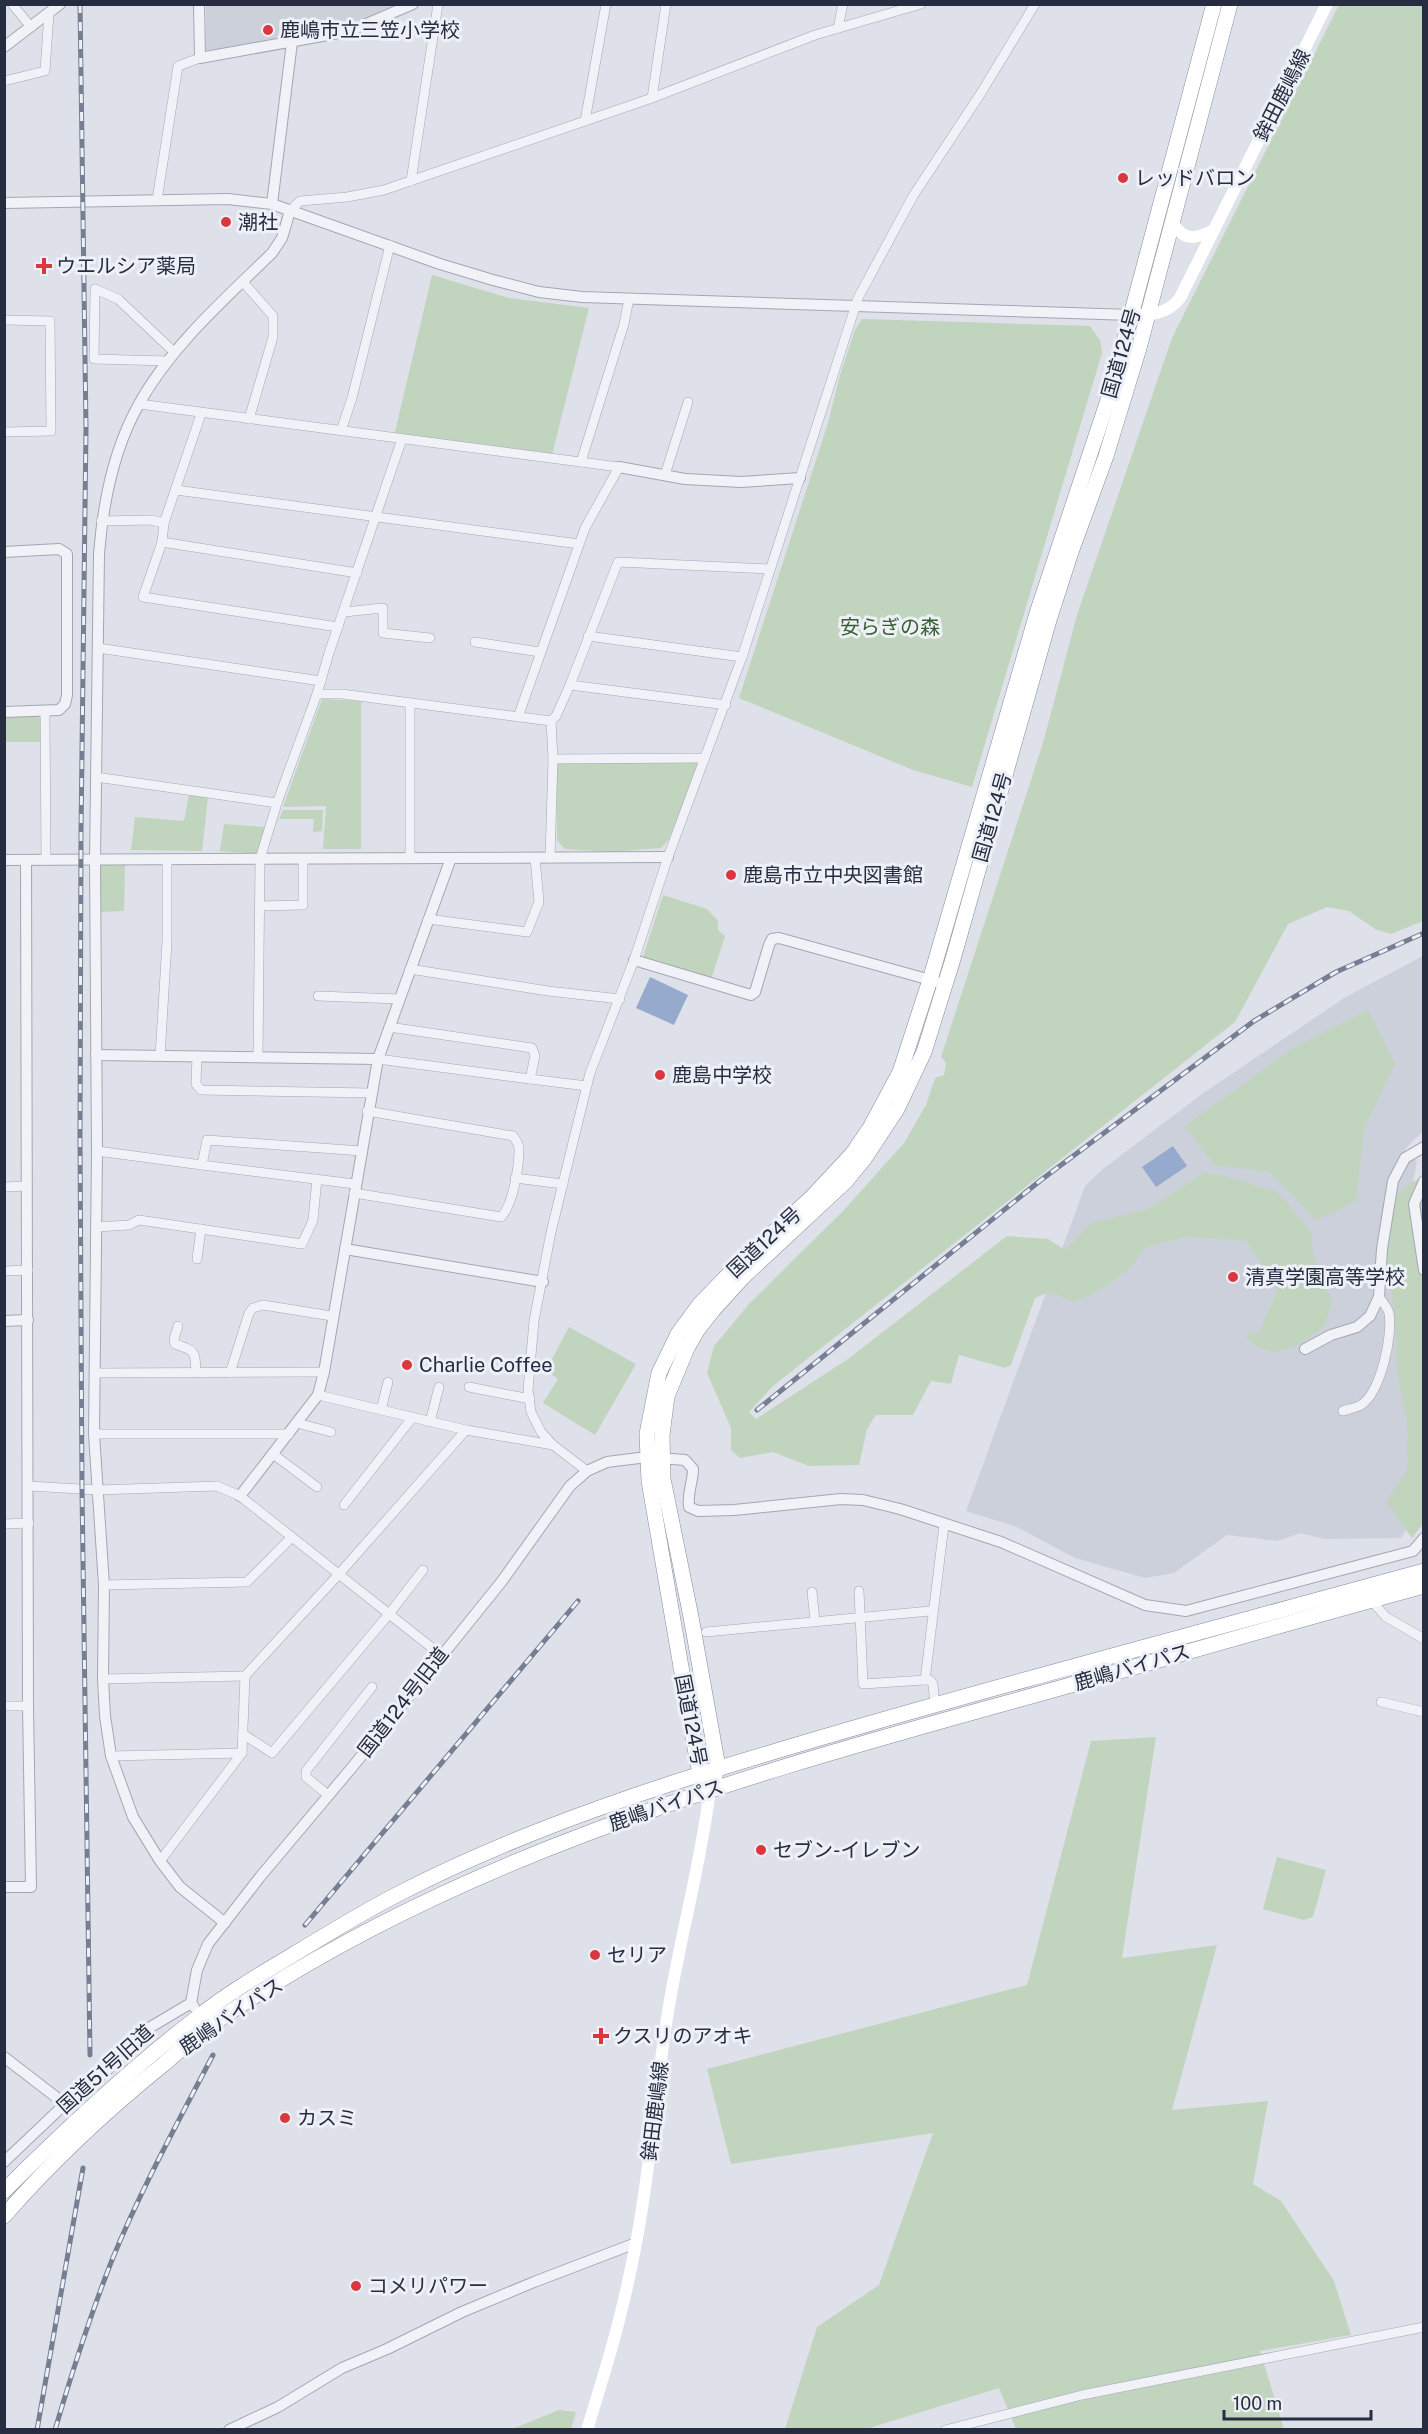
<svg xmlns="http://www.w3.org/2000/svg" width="1428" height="2434" font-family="'Public Sans','Noto Sans JP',sans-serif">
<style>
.built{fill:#ccd0db}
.green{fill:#c1d4be}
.water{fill:#95aacc}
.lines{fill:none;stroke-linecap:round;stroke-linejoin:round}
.minor-casing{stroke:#a3a7b3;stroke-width:10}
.tertiary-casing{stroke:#a3a7b3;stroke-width:12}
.trunk-casing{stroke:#848ca1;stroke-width:16}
.minor{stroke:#f1f2f7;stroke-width:9}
.tertiary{stroke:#f1f2f7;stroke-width:10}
.secondary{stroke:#fff;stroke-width:12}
.trunk{stroke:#fff;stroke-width:15}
.rail-casing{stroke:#767e94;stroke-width:5}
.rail{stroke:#edf0f6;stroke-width:3;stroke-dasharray:9;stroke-linecap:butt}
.poi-dot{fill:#da373f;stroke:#edf0f6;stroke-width:2}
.labels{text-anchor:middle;stroke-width:6;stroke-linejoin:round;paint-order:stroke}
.poi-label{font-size:20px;fill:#262d41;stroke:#edf0f6;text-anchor:start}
.street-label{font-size:20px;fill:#262d41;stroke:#edf0f6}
.park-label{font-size:20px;fill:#365e32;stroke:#edf0f6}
</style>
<rect width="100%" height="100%" fill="#dee1e9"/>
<g class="built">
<polygon points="206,5 398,5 360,20 292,42 206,50"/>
<polygon points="1423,956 1423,1131 1404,1150 1417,1162 1409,1200 1424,1500 1401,1538 1324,1539 1301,1533 1278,1541 1227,1535 1174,1573 1145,1578 1075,1558 1017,1527 966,1511 1085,1186 1103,1169 1202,1094 1344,998"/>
</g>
<g class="green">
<polygon points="1339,5 1423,5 1423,921 1391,934 1375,929 1349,911 1327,907 1288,924 1235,1022 773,1386 749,1412 756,1419 848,1359 1007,1236 1048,1239 1065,1250 1091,1223 1150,1208 1204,1173 1225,1176 1278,1192 1312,1233 1313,1255 1332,1301 1324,1327 1297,1346 1275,1352 1259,1348 1246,1338 1249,1332 1258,1334 1277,1292 1272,1278 1245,1240 1185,1237 1146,1247 1131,1266 1113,1281 1089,1296 1074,1302 1050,1292 1035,1298 1011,1365 1005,1368 959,1355 951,1384 931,1381 913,1415 876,1415 867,1429 859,1465 809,1466 773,1452 740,1458 731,1450 731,1428 707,1373 714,1346 750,1303 844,1210 904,1143 926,1105 935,1078 944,1075 946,1063 941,1057 1043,743 1077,615 1172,338"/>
<polygon points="432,275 509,298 589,308 552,455 394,436"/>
<polygon points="862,319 1090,326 1100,340 1102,353 972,787 913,770 739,698 828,423 840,375 855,330"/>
<polygon points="322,699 361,701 361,849 323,849 326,806 283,807"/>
<polygon points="4,713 44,713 45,742 5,742"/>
<polygon points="700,761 669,839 661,848 611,852 565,849 557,840 556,763"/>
<polygon points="189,795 208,797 202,851 131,850 135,817 184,821"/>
<polygon points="283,810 323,810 322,831 313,832 314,819 279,819"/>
<polygon points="224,824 265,827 258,854 220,851"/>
<polygon points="103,863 125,863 124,911 99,912 99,867"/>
<polygon points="663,895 707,909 718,921 718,930 725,936 711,980 642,960"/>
<polygon points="1368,1010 1395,1064 1364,1129 1356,1201 1316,1220 1270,1172 1214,1165 1185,1126 1293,1048"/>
<path d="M1423,1177L1424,1522L1412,1538L1386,1502L1407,1471L1408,1429L1397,1368L1395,1316L1380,1217C1387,1199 1406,1185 1423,1177Z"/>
<polygon points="569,1327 636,1364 595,1435 543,1403 558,1379 546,1370"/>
<polygon points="1156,1737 1122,1958 1217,1945 1172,2110 1268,2101 1253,2184 1281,2201 1334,2281 1351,2335 1260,2351 1284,2429 1016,2429 999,2388 866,2429 785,2429 817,2327 879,2285 933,2133 731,2164 707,2069 1027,1985 1091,1741"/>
<polygon points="1277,1857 1326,1870 1313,1917 1304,1920 1263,1909"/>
<polygon points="559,2410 576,2412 571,2429 512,2429"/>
</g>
<g class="water">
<polygon points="650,977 688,995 674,1025 636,1008"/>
<polygon points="1173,1146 1187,1166 1156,1187 1142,1167"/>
</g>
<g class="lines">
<defs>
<g id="minor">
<polyline points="12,4 31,27"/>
<polyline points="838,28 843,4"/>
<polyline points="4,81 45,71 49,13"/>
<polyline points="652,98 666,4"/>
<polyline points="585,121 606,4"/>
<polyline points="411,181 438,4"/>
<polyline points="157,200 178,66 200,58"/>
<polyline points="290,211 300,201 347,197 384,190 652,98 815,35 921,4"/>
<polyline points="243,282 273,316 273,337 249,419"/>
<polyline points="4,320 50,321 51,431 4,432"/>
<polyline points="168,361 94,359 95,289 118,299 174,352"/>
<polyline points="139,404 619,467 585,528 518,717"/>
<polyline points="341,431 352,398 390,245"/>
<polyline points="581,462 624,324 629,299"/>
<polyline points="665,475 688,402"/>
<polyline points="176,490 579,544"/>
<polyline points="101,521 151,520 164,523 201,414"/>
<polyline points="164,523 162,542 143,597 338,627"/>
<polyline points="162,542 357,573"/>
<polyline points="344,612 383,608 383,633 430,638"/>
<polyline points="588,636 742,657"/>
<polyline points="475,642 540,652"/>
<polyline points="98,648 321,681"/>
<polyline points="570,685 726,705"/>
<polyline points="317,694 329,653 402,439"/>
<polyline points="45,711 46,860"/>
<polyline points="553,759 705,758"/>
<polyline points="96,777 277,803"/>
<polyline points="410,858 410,704"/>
<polyline points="550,858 553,759 551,721"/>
<polyline points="260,906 303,905 303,859"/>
<polyline points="428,919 527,932 539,902 535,858"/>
<polyline points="410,969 548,991 620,999"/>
<polyline points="318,996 399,999"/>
<polyline points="389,1027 532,1048 535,1056 530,1079 587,1086"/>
<polyline points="160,1056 167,942 167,860"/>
<polyline points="197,1056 196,1084 201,1090 370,1093"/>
<polyline points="258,1057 260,859 277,803 317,694 342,694 551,721 556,716 570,685 618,562 770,569"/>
<polyline points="378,1059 530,1079"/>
<polyline points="97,1151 202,1165 207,1140 362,1151"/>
<polyline points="202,1165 355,1184"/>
<polyline points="515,1178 563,1184"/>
<polyline points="4,1187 26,1186"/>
<path d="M354,1193L501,1217C513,1205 519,1167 519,1149C519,1144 516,1140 513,1136L367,1111"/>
<polyline points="96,1227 129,1225 139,1220 302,1244 313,1220 317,1179"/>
<polyline points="197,1259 201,1229"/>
<polyline points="4,1271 28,1270"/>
<path d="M178,1326L174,1339L175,1344C196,1351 195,1351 196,1373"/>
<polyline points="95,1373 324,1372"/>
<polyline points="230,1373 249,1313 253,1308 263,1305 332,1316"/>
<polyline points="469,1387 530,1399"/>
<polyline points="318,1395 466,1430 553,1445"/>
<polyline points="381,1410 388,1382"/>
<path d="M1343,1411C1349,1409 1356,1408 1361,1405C1381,1392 1393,1335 1389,1313C1388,1308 1382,1301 1379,1297"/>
<polyline points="430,1422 439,1387"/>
<polyline points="297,1423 331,1432"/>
<polyline points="94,1434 289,1434"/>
<polyline points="273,1454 317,1487"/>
<polyline points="587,1471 553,1445 541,1432 531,1412 528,1390 534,1321 551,1232 590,1073 634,960 668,857 742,657 858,298 913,196 981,93 1035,4"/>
<polyline points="29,1486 97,1490 217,1486 240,1496 441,1655"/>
<polyline points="344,1505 412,1418"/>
<polyline points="4,1524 29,1523"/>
<polyline points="104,1585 247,1582 292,1537"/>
<polyline points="859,1591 863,1684 925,1680 944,1525"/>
<polyline points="812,1592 815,1621"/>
<polyline points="1371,1600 1386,1617 1424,1639"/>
<polyline points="706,1632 930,1611"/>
<polyline points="103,1679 245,1676"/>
<polyline points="925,1680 930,1680 933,1684 935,1705"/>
<polyline points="1381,1702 1424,1712"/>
<polyline points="4,1706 28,1706"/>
<polyline points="243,1734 272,1753 389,1614 423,1570"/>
<polyline points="111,1756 242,1753"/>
<polyline points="328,1795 306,1777 306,1771 372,1687"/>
<polyline points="160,1861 242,1753 245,1676 339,1574 466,1430"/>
<polyline points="945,2430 1082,2395 1424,2327"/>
</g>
<g id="tertiary">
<polyline points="199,4 200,58 350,31 413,4"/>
<polyline points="4,47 60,4"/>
<polyline points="4,203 228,199 272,204 440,264 493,280 539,292 582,297 1132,315"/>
<polyline points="272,204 292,42"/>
<polyline points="619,467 685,479 741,482 800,478"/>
<polyline points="4,552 59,549 67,554 67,695 65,704 59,710 4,712"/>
<polyline points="4,860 668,857"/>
<polyline points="634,960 751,995 755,992 769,945 772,939 779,938 945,984"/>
<polyline points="96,1055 378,1059"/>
<polyline points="1424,1181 1414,1204 1424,1270"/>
<polyline points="345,1249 543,1282"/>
<polyline points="4,1321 28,1320"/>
<polyline points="1305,1349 1331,1335 1357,1327 1370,1316 1379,1297 1382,1249 1393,1181 1405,1158 1424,1147"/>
<polyline points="240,1496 318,1395 324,1372 378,1059 451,858"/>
<polyline points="4,1887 31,1887 28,1706 26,860"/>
<path d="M225,1923L180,1887L160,1861L133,1817L111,1756L105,1716L103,1679L104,1585L94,1434L97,1151L95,860L99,554C103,502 113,450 139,404C171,346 225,299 272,253L282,238L290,211"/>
<path d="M191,2003L197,1970L208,1944L260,1877L354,1765L502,1581L570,1486L587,1471L607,1462L647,1457L685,1460L693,1469C693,1483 687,1492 689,1507L698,1511L734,1510L841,1499L863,1500L900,1509L1001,1542L1145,1605L1186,1611L1413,1551L1424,1538"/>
<polyline points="4,2057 65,2104"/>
<polyline points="4,2162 65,2104 104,2073 149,2028 191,2003 194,2007"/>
<polyline points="229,2430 278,2407 342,2368 387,2349 462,2312 534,2282 636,2243"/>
</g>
<g id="trunk">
<polyline points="710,1789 700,1773 695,1748 649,1481 647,1434 659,1373 678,1334 700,1304 735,1268 811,1198 853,1153 870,1128 900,1072 930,980 1038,610 1110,394 1214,4"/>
<polyline points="710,1789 718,1767 691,1617 663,1479 662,1435 667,1396 687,1348 698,1329 713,1310 743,1277 846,1181 864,1159 897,1109 924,1052 953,959 1049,620 1071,552 1106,456 1139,348 1230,4"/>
<path d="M4,2191C66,2129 129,2070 198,2017C227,1994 259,1975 291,1956C327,1934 363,1912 400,1893C548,1817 709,1770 868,1724C1052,1671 1238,1622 1424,1571"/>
<path d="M4,2216C53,2160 108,2109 165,2063C181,2049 197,2035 214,2023C447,1862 719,1783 988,1708C1134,1668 1278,1625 1424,1586"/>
</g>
</defs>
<use href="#minor" class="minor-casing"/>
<use href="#tertiary" class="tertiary-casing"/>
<use href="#trunk" class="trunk-casing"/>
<use href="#minor" class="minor"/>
<use href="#tertiary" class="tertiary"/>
<g class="secondary">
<path d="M1172,222C1184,242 1196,239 1214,230"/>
<path d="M1132,315C1150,315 1168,314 1180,298L1327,4"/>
<path d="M587,2430C604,2375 621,2320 632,2263C650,2180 654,2095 668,2012C680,1937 701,1864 710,1789"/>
</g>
<use href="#trunk" class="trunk"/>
<defs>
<g id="rail">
<polyline points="80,4 86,428 81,833 80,1138 82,1489 90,2055"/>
<polyline points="757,1410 1041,1180 1254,1021 1336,972 1424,933"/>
<polyline points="305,1925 578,1601"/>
<polyline points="37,2430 83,2168"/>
<path d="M55,2430C72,2372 90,2316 112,2260C141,2189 178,2122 213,2055"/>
</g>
</defs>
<use href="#rail" class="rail-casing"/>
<use href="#rail" class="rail"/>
</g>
<g class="poi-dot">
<circle cx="268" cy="30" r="6"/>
<circle cx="1123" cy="178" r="6"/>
<circle cx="226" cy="222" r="6"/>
<path d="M41 257h6v6h6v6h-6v6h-6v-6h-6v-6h6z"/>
<circle cx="731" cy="875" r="6"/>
<circle cx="660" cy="1075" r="6"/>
<circle cx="1233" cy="1277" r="6"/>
<circle cx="407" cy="1365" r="6"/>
<circle cx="761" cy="1850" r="6"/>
<circle cx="595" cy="1955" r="6"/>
<path d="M598 2027h6v6h6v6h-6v6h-6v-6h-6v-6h6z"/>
<circle cx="285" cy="2118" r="6"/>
<circle cx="356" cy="2286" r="6"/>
</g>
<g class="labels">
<g class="poi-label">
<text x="280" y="37">鹿嶋市立三笠小学校</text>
<text x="1135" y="185">レッドバロン</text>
<text x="238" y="229">潮社</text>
<text x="56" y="273">ウエルシア薬局</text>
<text x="743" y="882">鹿島市立中央図書館</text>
<text x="672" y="1082">鹿島中学校</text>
<text x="1245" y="1284">清真学園高等学校</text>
<text x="419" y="1372">Charlie Coffee</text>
<text x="773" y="1857">セブン-イレブン</text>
<text x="607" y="1962">セリア</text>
<text x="613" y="2043">クスリのアオキ</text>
<text x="297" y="2125">カスミ</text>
<text x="368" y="2293">コメリパワー</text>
</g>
<g class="street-label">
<text transform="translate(1282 95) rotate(-63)" y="7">鉾田鹿嶋線</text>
<text transform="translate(1121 353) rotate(-74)" y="7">国道124号</text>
<text transform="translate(992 817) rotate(-74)" y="7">国道124号</text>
<text transform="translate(764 1242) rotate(-43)" y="7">国道124号</text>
<text transform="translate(1132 1667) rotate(-16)" y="7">鹿嶋バイパス</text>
<text transform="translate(403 1702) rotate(-52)" y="7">国道124号旧道</text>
<text transform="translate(691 1720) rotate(79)" y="7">国道124号</text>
<text transform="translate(666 1805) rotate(-19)" y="7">鹿嶋バイパス</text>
<text transform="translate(231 2016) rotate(-34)" y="7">鹿嶋バイパス</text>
<text transform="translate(105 2069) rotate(-42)" y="7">国道51号旧道</text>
<text transform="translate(655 2111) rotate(-83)" y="7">鉾田鹿嶋線</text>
</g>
<g class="park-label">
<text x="890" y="634">安らぎの森</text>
</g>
</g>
<rect width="1428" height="2434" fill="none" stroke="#262d41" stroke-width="12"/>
<path d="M1224 2410v9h147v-9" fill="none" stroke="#262d41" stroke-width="3"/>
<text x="1233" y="2410" font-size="18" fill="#262d41" stroke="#edf0f6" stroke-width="4.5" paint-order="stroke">100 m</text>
</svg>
